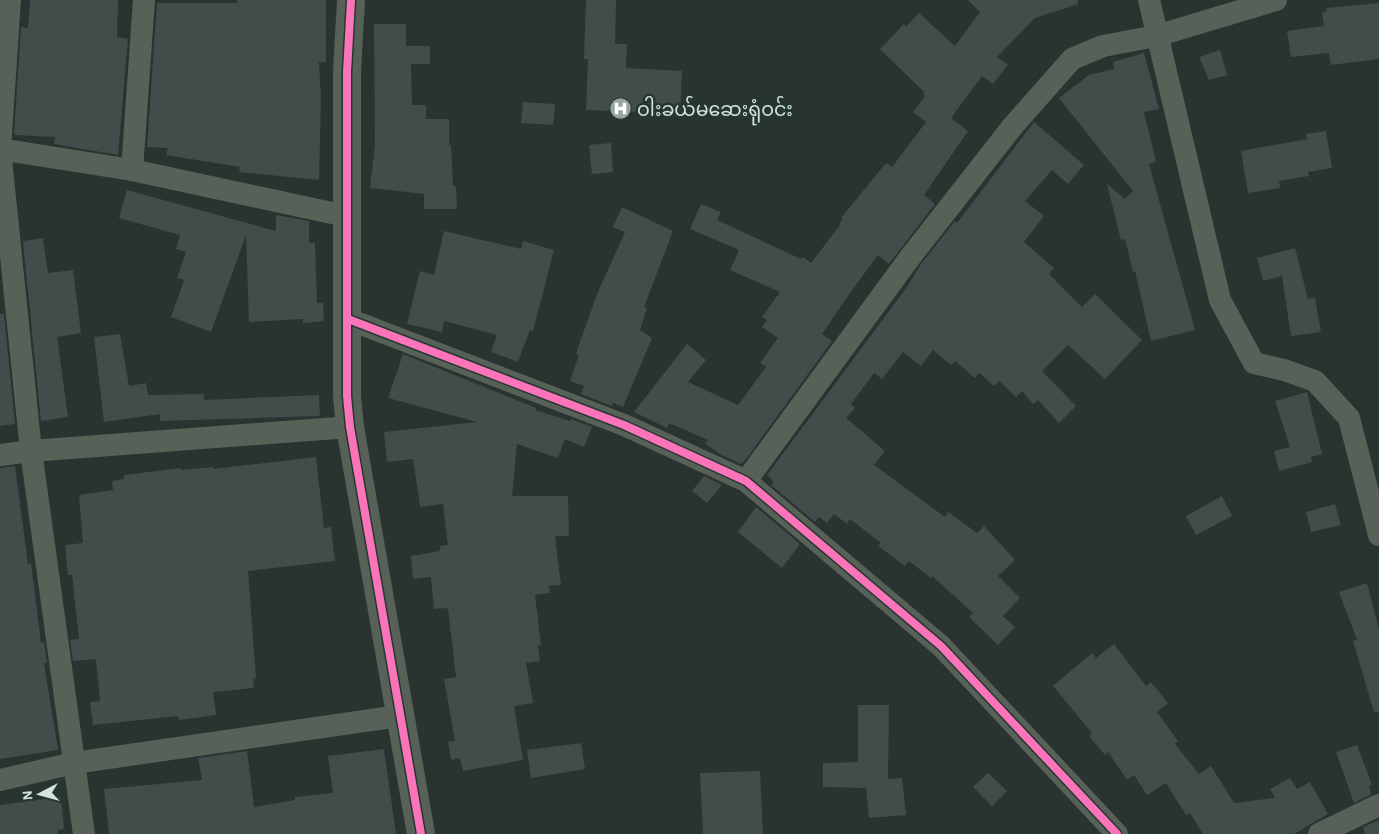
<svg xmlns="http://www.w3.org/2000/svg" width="1379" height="834" font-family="'Alegreya Sans','Noto Sans Myanmar',sans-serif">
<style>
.building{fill:#424c4a}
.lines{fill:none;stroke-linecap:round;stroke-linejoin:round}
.minor{stroke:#576158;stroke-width:22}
.tertiary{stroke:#576158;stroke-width:28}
.cycleway-casing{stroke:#243831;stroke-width:11}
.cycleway{stroke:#fb73b8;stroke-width:8}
.labels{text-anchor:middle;stroke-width:5;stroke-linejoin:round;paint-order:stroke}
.poi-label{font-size:19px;fill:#d6e2dd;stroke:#243831;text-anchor:start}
</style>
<rect width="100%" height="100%" fill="#293330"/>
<g class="building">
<polygon points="30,0 118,0 117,37 128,39 118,155 54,144 55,137 14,135 21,27 28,28"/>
<polygon points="237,0 326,0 326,62 319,62 321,98 319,180 239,172 240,167 166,155 168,148 147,147 157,3 237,3"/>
<polygon points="586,0 616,0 615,44 627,44 626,68 682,71 680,113 586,110 588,59 584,59"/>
<polygon points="968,0 1078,0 1078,4 1035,18 997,57 1008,65 993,84 982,76 951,118 968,131 924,195 935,204 889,264 878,255 850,293 822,334 832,341 747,458 741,464 722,455 705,444 708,440 669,423 667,428 634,412 687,344 706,360 688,382 738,405 766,367 760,363 778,338 762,327 767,320 762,317 780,292 730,270 739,250 690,229 701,204 721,212 717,220 801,259 803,257 811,263 840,225 839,224 843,219 841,218 886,163 892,167 926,122 913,112 925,96 923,94 924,92 880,49 904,24 906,27 919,13 955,46 980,12"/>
<polygon points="1379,3 1379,59 1331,65 1329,53 1291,57 1287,31 1324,26 1322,12 1327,11 1326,8"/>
<polygon points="374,24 406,24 406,46 430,46 430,64 411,64 412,105 426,105 426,119 449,119 449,145 451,145 453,186 456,186 457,209 424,209 424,194 370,188 375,144"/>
<polygon points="1220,50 1227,75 1209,80 1199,57"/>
<polygon points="1144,53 1159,109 1144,112 1156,162 1149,164 1195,330 1151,341 1135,271 1133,272 1125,239 1121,240 1107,184 1125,199 1133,191 1059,98 1089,75 1114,69 1113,62"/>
<polygon points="523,102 555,104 553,125 521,123"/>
<polygon points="1034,122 1084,165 1068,184 1052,170 1025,201 1044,216 1024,242 1054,268 1049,274 1082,307 1095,294 1142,340 1105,379 1068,345 1042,371 1076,406 1059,423 1038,400 1033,404 1022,391 1016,397 999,381 994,386 979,373 975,378 955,361 951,365 933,350 921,366 903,352 882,379 874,373 851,404 855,408 846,418 885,451 874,465 945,517 948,512 977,533 984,526 1015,560 998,576 1020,598 1003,616 1015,627 998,645 969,617 973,613 932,576 931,578 909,561 905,566 878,546 881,543 850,519 847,524 834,514 827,523 819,517 815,522 771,485 774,482 767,475 907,287 921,264 955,221 957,223"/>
<polygon points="1326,131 1332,168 1308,172 1309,176 1279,181 1280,188 1248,193 1241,151 1307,139 1306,134"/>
<polygon points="611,143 613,172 592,174 589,145"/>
<polygon points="127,190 276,231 276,215 309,221 309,243 315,243 317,303 323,303 324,321 303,323 303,319 249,322 246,235 211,332 171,317 184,280 177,278 186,252 176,249 180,235 119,218"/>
<polygon points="622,207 673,231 644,307 647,308 640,330 652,338 623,407 613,403 612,406 581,394 584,386 570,381 579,355 576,354 577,350 598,292 625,232 613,227"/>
<polygon points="444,231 521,249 523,241 554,250 533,331 530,330 518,362 491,352 497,335 444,321 442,332 407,324 420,271 434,275"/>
<polygon points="43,238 48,273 73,270 81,333 57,337 68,417 41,421 23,241"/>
<polygon points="1295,248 1308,299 1315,298 1321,332 1291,336 1282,276 1263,281 1257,258"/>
<polygon points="0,314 4,314 15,424 0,426"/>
<polygon points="120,334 129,386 146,383 148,395 204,394 204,400 319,395 320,416 160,421 160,414 104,422 94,337"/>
<polygon points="403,354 536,408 535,410 570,421 571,419 592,427 584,447 565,439 558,458 517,444 512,496 568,496 569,536 555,536 561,585 549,586 550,593 535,595 541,645 538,646 540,661 526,663 533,703 514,706 523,760 463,771 460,758 451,760 448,742 455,741 444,679 456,677 448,608 434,609 431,577 413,579 411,556 440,551 440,546 448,545 443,504 420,507 413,459 387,462 384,432 477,422 388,398"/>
<polygon points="1307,392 1322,454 1311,457 1312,462 1279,471 1274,451 1290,447 1275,401"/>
<polygon points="316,457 324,528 331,527 335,561 248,571 256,678 253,678 254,688 213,692 216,715 179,720 178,716 93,725 90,702 100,701 96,659 73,661 70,640 79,639 72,575 68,575 65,545 83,543 79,495 113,490 112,481 124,479 124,475 181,468 181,470 213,467 213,469"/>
<polygon points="15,466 28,564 31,563 41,643 44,642 47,663 44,663 58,750 0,759 0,468"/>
<polygon points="704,476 722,485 707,503 692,491"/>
<polygon points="1222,496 1232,516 1196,535 1186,516"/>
<polygon points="1335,504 1341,525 1311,532 1306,512"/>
<polygon points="756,507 800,544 782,568 738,532"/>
<polygon points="1367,583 1379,629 1379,712 1374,712 1353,641 1357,640 1339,592"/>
<polygon points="1114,644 1146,686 1151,682 1168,703 1157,712 1178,741 1175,744 1199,774 1211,766 1234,803 1275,798 1270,789 1290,778 1297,789 1310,782 1328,814 1294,834 1203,834 1190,813 1186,815 1166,783 1147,795 1134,775 1127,780 1108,752 1105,755 1089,736 1092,733 1053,686 1092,653 1096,658"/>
<polygon points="858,705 889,705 888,779 902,778 906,815 869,818 866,788 823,787 823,763 858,762"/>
<polygon points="581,743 585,769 531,778 527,750"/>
<polygon points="1357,745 1372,785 1369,786 1371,794 1354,803 1336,752"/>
<polygon points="384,749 396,834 109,834 104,789 202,780 198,758 247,751 254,807 295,800 295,797 333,793 328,756"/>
<polygon points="760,771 763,834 703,834 700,773"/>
<polygon points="988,773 1007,791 992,806 973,787"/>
<polygon points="61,797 64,829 58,830 58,834 0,834 0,805"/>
<polygon points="1379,820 1379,834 1365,834 1363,827"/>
</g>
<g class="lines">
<g class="minor">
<polyline points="10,0 0,149 31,451 84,834"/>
<polyline points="1149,0 1220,300 1254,363 1284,370 1315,381 1349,418 1379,535"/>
<polyline points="0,149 132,170 346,216"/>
<polyline points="132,170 144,0"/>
<polyline points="348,319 624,425 746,481 941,646 1117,834"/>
<polyline points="0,455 31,451 350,427"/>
<polyline points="746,481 911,256 1012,127 1072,59 1103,46 1156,36 1276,0"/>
<polyline points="0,780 74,763 399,716"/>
<polyline points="1319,834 1379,805"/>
</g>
<polyline class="tertiary" points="351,0 347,72 347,396 350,427 421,834"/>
<defs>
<g id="cycleway">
<polyline points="351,0 347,72 347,396 350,427 421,834"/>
<polyline points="348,319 624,425 746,481 941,646 1117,834"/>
</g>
</defs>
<use href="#cycleway" class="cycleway-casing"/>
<use href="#cycleway" class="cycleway"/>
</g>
<defs>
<symbol id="hospital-disc" viewBox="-11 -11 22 22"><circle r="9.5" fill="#99a5a0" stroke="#243831"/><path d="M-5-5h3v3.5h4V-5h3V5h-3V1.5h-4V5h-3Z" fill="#fff"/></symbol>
</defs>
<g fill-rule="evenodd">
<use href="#hospital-disc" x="608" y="96" width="25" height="25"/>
</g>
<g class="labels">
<g class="poi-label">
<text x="637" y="116">ဝါးခယ်မဆေးရုံဝင်း</text>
</g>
</g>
<g transform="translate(40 794) rotate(264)" stroke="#243831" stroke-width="4" paint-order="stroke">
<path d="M0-4L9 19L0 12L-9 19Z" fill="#d6e2dd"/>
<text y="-8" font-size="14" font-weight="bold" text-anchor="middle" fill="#d6e2dd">N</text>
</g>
</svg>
